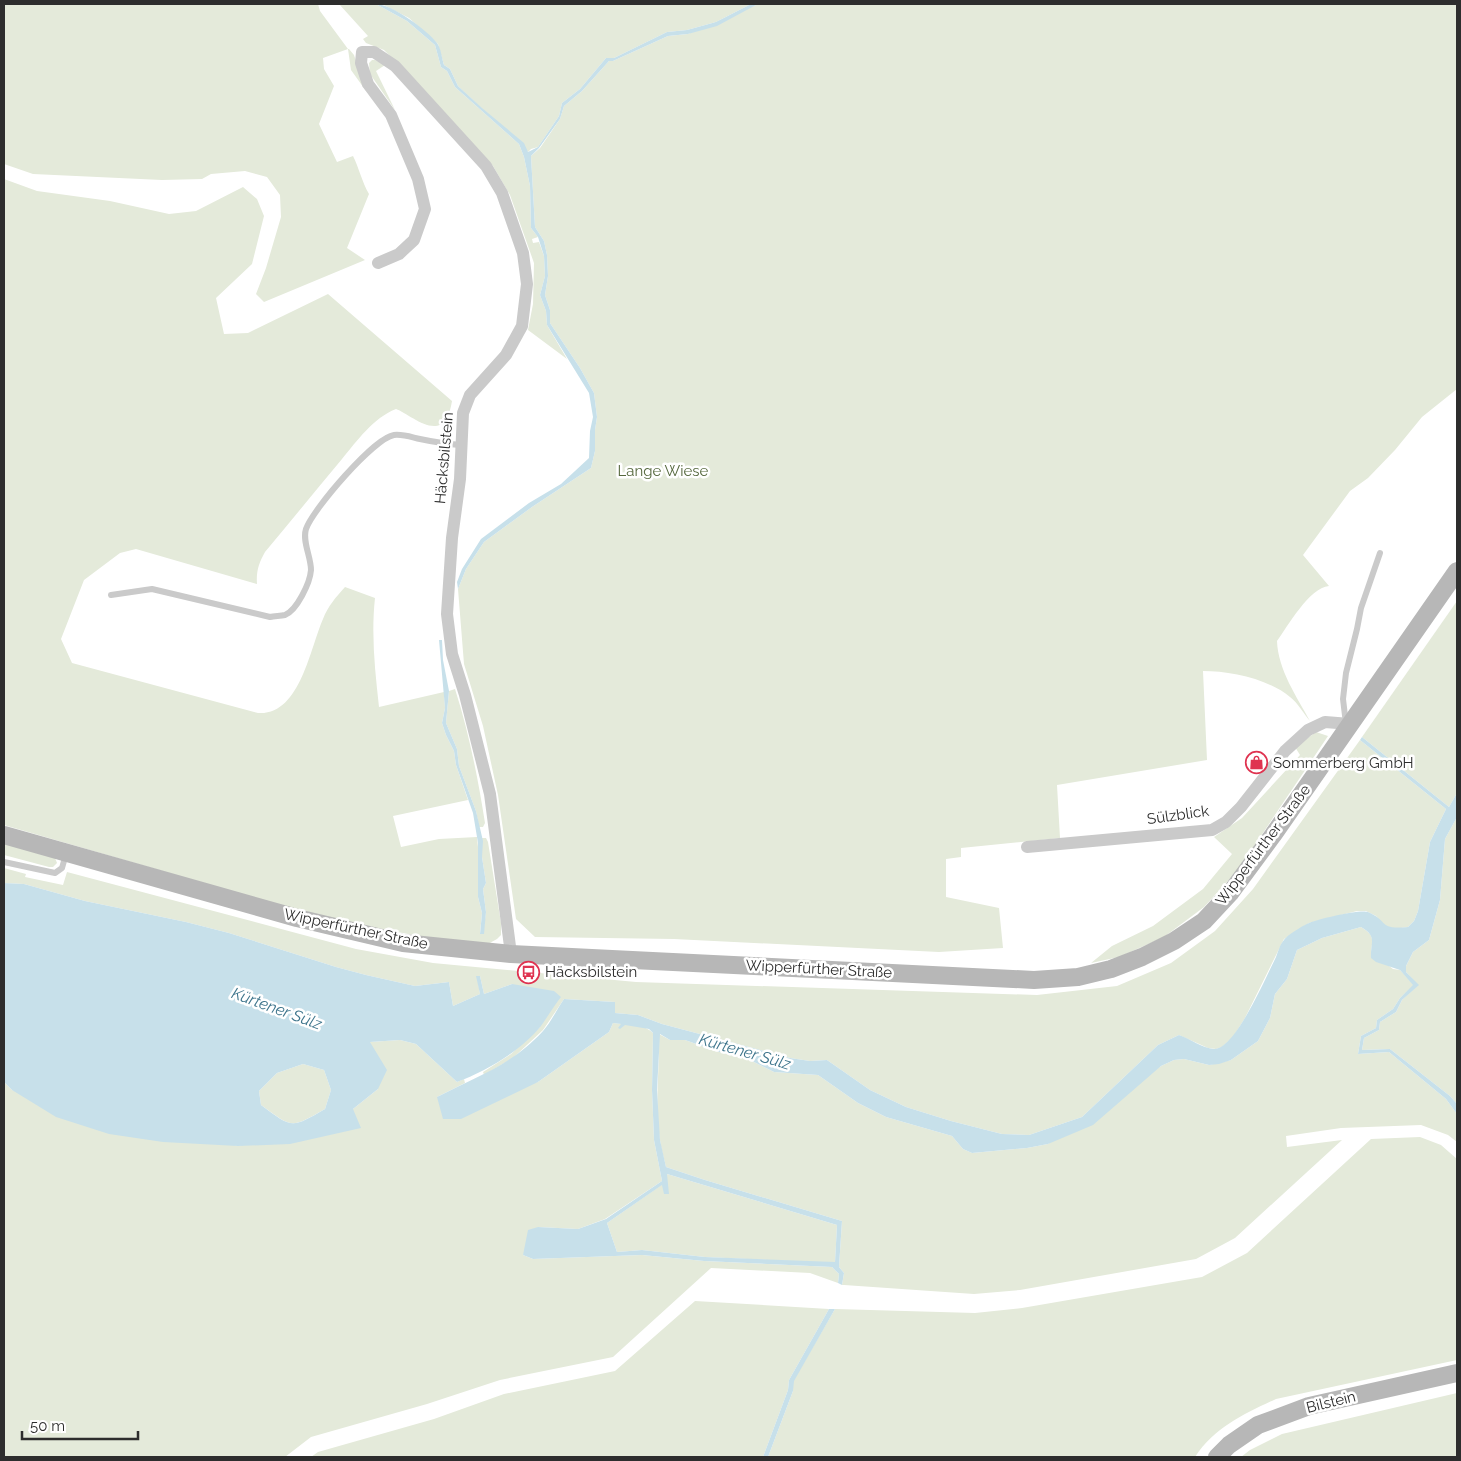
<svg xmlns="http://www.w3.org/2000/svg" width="1461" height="1461" font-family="Raleway,sans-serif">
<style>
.green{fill:#e4eada}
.water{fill:#c7e0ea;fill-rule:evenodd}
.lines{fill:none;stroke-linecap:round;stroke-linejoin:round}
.lane{stroke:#cacaca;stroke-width:6}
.street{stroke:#cacaca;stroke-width:12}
.secondary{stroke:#b7b7b7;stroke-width:18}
.labels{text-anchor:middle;stroke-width:5;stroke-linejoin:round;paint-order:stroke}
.street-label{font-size:15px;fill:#2d2d2d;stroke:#fff}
.park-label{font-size:15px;fill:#54673c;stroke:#fff}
.poi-label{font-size:15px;fill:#2d2d2d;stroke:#fff;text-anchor:start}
.water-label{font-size:16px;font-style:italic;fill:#3e758c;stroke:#fff}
</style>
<rect width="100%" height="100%" fill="#fff"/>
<g class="green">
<path d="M4,4H318L320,11L348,49H349L354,55L366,91L351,70L348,49L323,58L324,69L334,86L319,124L337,162L353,156C359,168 362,182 369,194L347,248L365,260L264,302L256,294L266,268L281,217L280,195L267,177L245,171L211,174L202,179L162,180L33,174L4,164Z"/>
<polygon points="339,4 376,4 407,21 435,45 441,67 447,71 455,87 519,144 524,157 530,186 531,228 538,237 532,239 533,243 539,242 544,256 545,276 540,295 546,311 547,325 567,359 528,330 533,304 534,263 510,195 493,166 424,90 384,50 366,43 363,39 368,36"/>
<polygon points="382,4 751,4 716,22 687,30 667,32 614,58 606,58 580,89 562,103 559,116 538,147 531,149 528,152 458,86 450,69 444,65 438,44 409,18"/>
<path d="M754,4H1457V389L1422,417L1395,450L1368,478L1350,491L1303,555L1329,586C1309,588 1288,626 1277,641C1278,670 1297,697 1310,721C1304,714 1298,703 1290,697C1269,679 1230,671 1203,671L1207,760L1057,785L1060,838L961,848V857L946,859V897L999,908L1003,948L939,952L674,939L535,937L516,919L498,795L483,726L464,664L458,589L466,569L484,542L532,507L591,468L595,451V430L597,417L594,393L580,368L550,323V310L545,295L548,276L547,255L544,241L535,227L531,156L540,148L560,119L564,106L582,91L609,61H613L668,36L688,34L756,5Z"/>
<polygon points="372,60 375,60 385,65 376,71 395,110 370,74 369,63"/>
<path d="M4,179L37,191L110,201L169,214L196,211L243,187L257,199L264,216L252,264L216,298L224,334L248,333L328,294L452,401C451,407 449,415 446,420C433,437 408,413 396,409C373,418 357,441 342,459C316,490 291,521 265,552C259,563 256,571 257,584L136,549L120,553L84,580L61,639L72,663L258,713C300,716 310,648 323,619C328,606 336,597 345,587L375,598C371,635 375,671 379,707L444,692L445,708L442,723L446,735L454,751L456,765L468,800L393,816L401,847L439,839L477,837L479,857L478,897L482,913L480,933L483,934L486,912L483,889L486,883L482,857V838H486L488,842L501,923V935L497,939L486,945L424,937L355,924L262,900L4,825Z"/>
<polygon points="1457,601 1457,793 1449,807 1362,737"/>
<path d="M455,689C469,733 478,778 485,823L483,827H479L476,811L459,766L457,749L446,723L449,691Z"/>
<polygon points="1316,732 1328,736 1238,870 1204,907 1164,937 1119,957 1091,963 1112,946 1153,926 1203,889 1232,854 1214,837 1242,818 1300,755 1295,747"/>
<polygon points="1360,740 1446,809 1430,842 1418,911 1414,921 1408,927 1394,929 1384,926 1376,916 1366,911 1357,911 1309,923 1284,939 1245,1018 1233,1037 1222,1047 1216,1049 1208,1048 1179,1035 1158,1045 1082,1117 1029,1135 1002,1134 951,1121 906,1107 870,1090 827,1060 810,1061 790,1058 662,1024 638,1015 615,1013 615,1002 564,999 543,1030 513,1058 484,1075 483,1072 511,1054 540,1027 512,984 484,994 480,976 477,976 480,994 453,1006 449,982 415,986 366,975 336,967 229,933 186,922 85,901 24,884 4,883 4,868 26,874 25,877 63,885 67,872 356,949 433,963 636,982 1037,995 1117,986 1171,963 1215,931 1253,889"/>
<polygon points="1457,817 1457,1104 1450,1096 1390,1049 1362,1050 1364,1038 1379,1030 1380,1022 1396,1012 1402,1000 1418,985 1406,972 1406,966 1413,952 1429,940 1440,900 1445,839"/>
<polygon points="4,842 55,858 57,863 53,867 49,867 4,855"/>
<path d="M1361,927C1374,935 1373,938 1371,952L1393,969L1400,970L1414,985L1400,998L1393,1009L1377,1020L1376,1028L1361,1036L1358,1054L1389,1052L1446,1099L1457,1114V1142L1448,1135L1421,1125L1341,1128L1286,1136L1287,1147L1342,1140L1235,1238L1196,1259L1020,1290L974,1294L844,1285H842L844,1273L839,1267L842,1221L705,1180L666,1167C664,1158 661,1149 660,1140C654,1105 660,1069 659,1034L670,1040H685L716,1051L750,1060L774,1072L818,1075L858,1103L886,1117L952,1136L963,1149L972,1153L1027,1148L1048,1144L1161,1066L1174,1060L1184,1059L1209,1065L1231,1060L1258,1041L1270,1018L1275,994L1287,979L1297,950L1322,938Z"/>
<path d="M613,1023C626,1025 643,1023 653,1033L652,1090L654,1140L662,1181L605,1219L578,1229L538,1227L523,1255L533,1259L642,1255L704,1261L832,1267L839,1274L838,1283L810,1273L711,1268L613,1357L500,1380L427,1404L311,1437L285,1457H4V1082L12,1090L238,1146L353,1109L378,1089L370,1042L400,1040L416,1044L457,1082L464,1079L465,1083L437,1097L538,1082L609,1032Z"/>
<path d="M303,1064L324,1070L331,1090L325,1109C290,1129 293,1128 261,1105L259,1091L277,1073Z"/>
<path d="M1420,1137L1441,1145L1457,1159V1360L1276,1399C1244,1414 1215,1427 1195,1457H768L793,1391V1381L835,1309L975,1313L1022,1308L1202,1277L1247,1253L1371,1139Z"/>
<polygon points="667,1174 837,1225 835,1263 705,1257 642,1250 617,1252 607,1223 663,1184"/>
<polygon points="695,1301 829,1309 789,1380 788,1390 763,1457 311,1457 318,1452 434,1419 504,1394 615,1371"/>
<polygon points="1457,1393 1457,1457 1241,1457 1250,1450 1282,1434"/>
</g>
<g class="water">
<path d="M376,4C392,4 427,30 437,43C441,48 442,59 444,65L450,69L458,86L482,108L524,143L528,152L538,147L559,116L562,103L580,89L606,58H614L667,32L687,30L716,22L751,4L756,5L717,26L688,34L668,36L613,61H609L582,91L564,106L560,119L539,148L531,156L535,227L544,241L547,255L548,276L545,295L550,310V323L580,368L594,393L597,417L595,430V451L591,468L532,507L484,542L466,569L458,589L457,582L462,569L481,539L529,503L561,484L589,458L590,431L593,417L589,393L547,325L546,311L540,295L545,276L544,256L538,237L531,228L530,186L524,157L519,144L455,87L447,71L441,67L435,45L407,21Z"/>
<polygon points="439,640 442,640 443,660 449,691 446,723 457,749 459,766 476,811 483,841 482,857 486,883 483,889 486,912 484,934 480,934 482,913 478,897 478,843 473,813 456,765 454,751 446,735 442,723 445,708"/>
<path d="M1362,737L1449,807L1457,793V817L1445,839L1440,900L1429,940L1413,952L1406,966V972L1419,985L1402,1000L1396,1012L1380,1022L1379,1030L1364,1038L1362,1050L1390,1049L1450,1096L1457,1104V1114L1446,1099L1389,1052L1358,1054L1361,1036L1376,1028L1377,1020L1393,1009L1400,998L1413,985L1400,970L1376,962L1371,958C1370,942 1378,937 1361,927L1322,938L1297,950L1287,979L1275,994L1270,1018L1258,1041L1231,1060L1219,1064L1209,1065L1184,1059L1174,1060L1161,1066L1093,1125L1048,1144L1027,1148L972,1153L963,1149L952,1136L886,1117L858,1103L818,1075L774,1072L750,1060L716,1051L685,1040H670L660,1034L657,1090L660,1140L666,1167L705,1180L842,1221L839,1267L844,1273L842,1285L838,1283L839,1274L832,1267L704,1261L642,1255L533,1259L523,1255L528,1230L538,1227L578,1229L606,1219L662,1181L654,1140L652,1090L653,1033L649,1029L625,1025L620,1029L618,1028L621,1024L613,1023L609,1032L538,1082L461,1119H443L437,1097C476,1077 512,1065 543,1031C551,1022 557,1009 564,999L615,1002V1013L638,1015L662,1024L790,1058L810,1061L827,1060L870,1090L906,1107L951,1121L1002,1134L1029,1135L1082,1117L1158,1045L1179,1035C1191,1039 1202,1048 1214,1049C1235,1050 1267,975 1276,957C1278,952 1280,944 1284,940C1287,935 1304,925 1309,923C1318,919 1360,909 1368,912C1389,921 1378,930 1408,927L1414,921L1418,911L1430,842L1446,809L1360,740ZM667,1174L837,1225L835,1262L705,1257L642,1250L617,1252L607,1223L662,1185L664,1194H669Z"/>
<path d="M4,883L24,884L85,901L186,922L229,933L336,967L366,975L415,986L449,982L453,1006L480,994L476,976H480L484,994L512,984L554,991L561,997C554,1006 548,1016 541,1026C521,1051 486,1071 457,1082L416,1044L400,1040L370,1042L387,1070L378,1089L353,1109L361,1128L290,1144L238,1146L163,1142L109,1134L56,1117L12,1090L4,1082ZM303,1064L324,1070L331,1090L325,1109C291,1129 292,1128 261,1105L259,1091L277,1073Z"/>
<polygon points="829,1309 835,1309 794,1381 793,1391 768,1457 763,1457 788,1390 789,1380"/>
</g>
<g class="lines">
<g class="lane">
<path d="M111,595L152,589L270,617C274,616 280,616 285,615C297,610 310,583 311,570C311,557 302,541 306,529C313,509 374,438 394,435C403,434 411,437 420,439C434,442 447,444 461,445"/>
<polyline points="1346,724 1343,699 1346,673 1357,629 1361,608 1380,553"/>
<polyline points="4,862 55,873 62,868 66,854"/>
</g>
<g class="street">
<polyline points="378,263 399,254 414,240 425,209 418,179 391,115 368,84 361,63 362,52 374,52 395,66 486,166 502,193 523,253 527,284 522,326 506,355 470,395 463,413 460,479 452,538 447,614 452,654 465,695 490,794 511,954"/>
<polyline points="1027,847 1212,830 1226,822 1241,807 1285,751 1308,730 1325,722 1350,724"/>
</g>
<g class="secondary">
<polyline points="4,835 297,918 403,943 511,954 1034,980 1078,977 1111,969 1142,957 1174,941 1204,921 1231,892 1273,835 1457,571"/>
<polyline points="1217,1457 1229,1445 1258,1425 1309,1406 1457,1373"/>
</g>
</g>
<defs>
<symbol id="shop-ring" viewBox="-11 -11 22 22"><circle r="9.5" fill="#fff" stroke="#df3350" stroke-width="1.5"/><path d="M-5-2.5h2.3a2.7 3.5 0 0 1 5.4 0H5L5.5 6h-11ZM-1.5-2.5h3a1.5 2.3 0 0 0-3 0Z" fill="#df3350"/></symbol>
<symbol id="bus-ring" viewBox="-11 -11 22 22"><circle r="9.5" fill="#fff" stroke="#df3350" stroke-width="1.5"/><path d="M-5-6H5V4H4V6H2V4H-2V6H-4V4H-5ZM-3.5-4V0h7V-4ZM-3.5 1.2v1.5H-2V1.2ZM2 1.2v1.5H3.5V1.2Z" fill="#df3350"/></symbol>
</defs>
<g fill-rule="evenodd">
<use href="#shop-ring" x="1244" y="750" width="25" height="25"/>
<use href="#bus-ring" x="516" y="960" width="25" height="25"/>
</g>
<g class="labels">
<g class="street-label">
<text transform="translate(444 458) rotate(-85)" y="5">Häcksbilstein</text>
<text transform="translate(1178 815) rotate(-8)" y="5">Sülzblick</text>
<text transform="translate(1263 845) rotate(-53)" y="5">Wipperfürther Straße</text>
<text transform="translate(356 929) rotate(12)" y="5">Wipperfürther Straße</text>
<text transform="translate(819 969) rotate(3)" y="5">Wipperfürther Straße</text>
<text transform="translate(1331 1402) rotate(-14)" y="5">Bilstein</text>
</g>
<g class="park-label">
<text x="663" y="476">Lange Wiese</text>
</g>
<g class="poi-label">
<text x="1273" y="768">Sommerberg GmbH</text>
<text x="545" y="977">Häcksbilstein</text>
</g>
<g class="water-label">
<text transform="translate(277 1008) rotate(20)" y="6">Kürtener Sülz</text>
<text transform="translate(745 1051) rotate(16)" y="6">Kürtener Sülz</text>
</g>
</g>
<rect width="1461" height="1461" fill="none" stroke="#2d2d2d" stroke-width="10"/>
<path d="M22 1431v8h116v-8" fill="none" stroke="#2d2d2d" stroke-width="2.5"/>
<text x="30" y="1431" font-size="15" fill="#2d2d2d" stroke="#ffffff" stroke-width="4" paint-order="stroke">50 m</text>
</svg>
